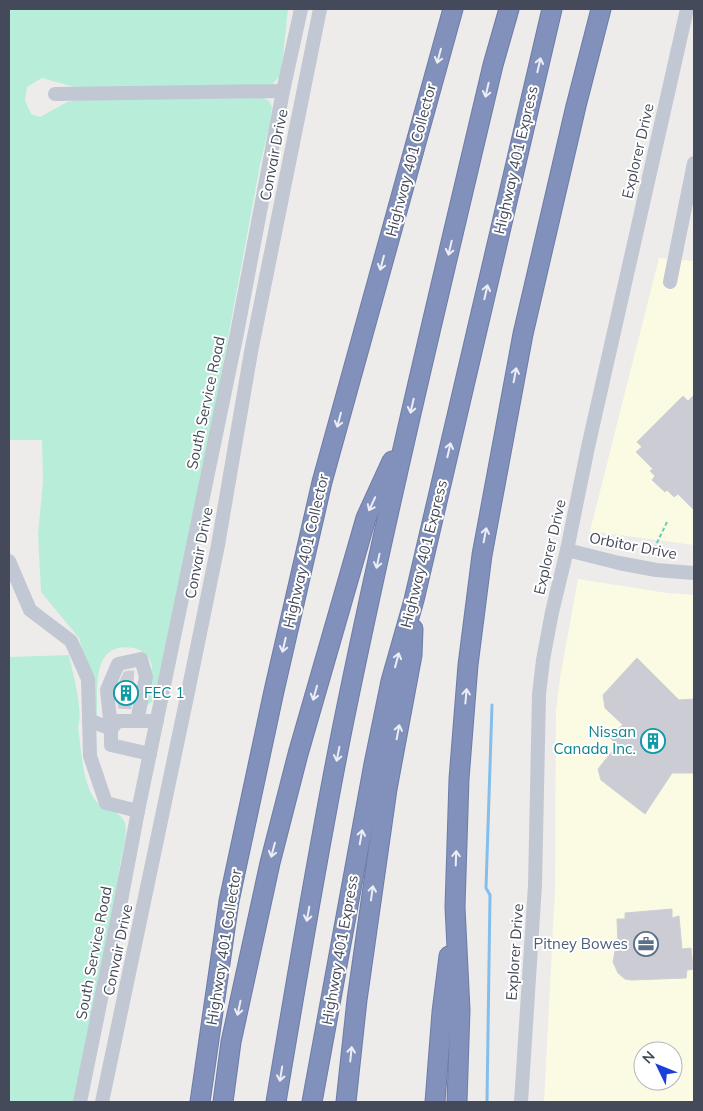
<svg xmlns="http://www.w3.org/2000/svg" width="703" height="1111" font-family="Mulish,sans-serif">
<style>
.commercial{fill:#fbfae2;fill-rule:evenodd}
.green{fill:#b8eed9}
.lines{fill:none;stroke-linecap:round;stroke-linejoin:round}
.stream{stroke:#84beeb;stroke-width:3}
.building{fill:#cbccd4;stroke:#cfd0d7}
.highway-casing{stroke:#6d7ca7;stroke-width:21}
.path{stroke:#70cbb4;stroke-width:2;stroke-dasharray:4 2.5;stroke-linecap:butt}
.minor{stroke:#c1c7d3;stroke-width:14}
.highway{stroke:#8291bb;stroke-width:19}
.oneway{stroke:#eceef5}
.labels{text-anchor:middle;stroke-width:4;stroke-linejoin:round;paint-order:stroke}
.street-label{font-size:15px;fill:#444a59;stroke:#fff}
.culture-label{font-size:15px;fill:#0d838f;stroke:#fff;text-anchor:start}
.service-label{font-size:15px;fill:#4e5e75;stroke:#fff;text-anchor:end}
</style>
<rect width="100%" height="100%" fill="#eeeceb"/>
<g class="commercial">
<polygon points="659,258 694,261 694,545 590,531"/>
<path d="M578,579L667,593L694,595V1102H544L555,890L556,711L560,678ZM643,1051H673V1081H643Z"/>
</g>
<g class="green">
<path d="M9,9H288L281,74L272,85L74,87L42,78L27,87L25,100L31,114L40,117L67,102L83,99L263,98L269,101L272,107L270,123L260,165L214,414L157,685L152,702L145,707L152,666C150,657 143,650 134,648C90,640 98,690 97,718L92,713L84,657L79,638L41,592L38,534L43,482L42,440H9Z"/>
<path d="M69,655C72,670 84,712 78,725C81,748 82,781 95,800C103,810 121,810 125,823C128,834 122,853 120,865C118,876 120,888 117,899C116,904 114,909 113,914L73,1102H9V657Z"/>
</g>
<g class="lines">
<polyline class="stream" points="487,1102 490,895 486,888 492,705"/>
</g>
<g class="building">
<polygon points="694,395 694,510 678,494 674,497 667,490 665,492 652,480 655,476 650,471 653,469 636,452 642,447 637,442 683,396 688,401"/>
<polygon points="637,658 679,700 694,699 694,773 672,773 645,814 601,780 598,769 617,745 608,736 623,725 605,708 603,695"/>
<polygon points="129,671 134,671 131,709 118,708 120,681 124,672"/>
<polygon points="672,909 672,918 679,916 682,949 691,948 693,969 687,970 686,978 631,980 625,979 618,973 613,962 615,951 618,944 617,919 625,919 625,913"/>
</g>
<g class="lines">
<defs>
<g id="highway">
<polyline points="200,1102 229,901 274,691 322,482 453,9"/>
<polyline points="223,1102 231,1042 270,863 298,754 366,518 392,461"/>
<path d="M276,1102C297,976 318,850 343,725C388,504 441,285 493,65L509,9"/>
<polyline points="312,1102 374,764 391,681 414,600 552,9"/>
<polyline points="346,1102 357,1000 387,789 412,655 413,629"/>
<polyline points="435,1102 442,1012 449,956"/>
<polyline points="457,1102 460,1010 455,907 459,779 468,665 482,555 523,334 576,106 601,9"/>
</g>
</defs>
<use href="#highway" class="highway-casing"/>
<polyline class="path" points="654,549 668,520"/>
<g class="minor">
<polyline points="55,94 283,91"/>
<polyline points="670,282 694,163"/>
<polyline points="567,550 619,563 656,570 694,573"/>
<polyline points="9,561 30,610 71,641 88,679 90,756 106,803 138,811"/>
<polyline points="89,720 111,729 111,745 150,754"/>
<polyline points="137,721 146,677 141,659 118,664 107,690 111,729 118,721 157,721"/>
<polyline points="80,1102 120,906 138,811 237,333 283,91 301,9"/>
<polyline points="102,1102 188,692 218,545 251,352 320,9"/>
<polyline points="521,1102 535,885 539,694 543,660 552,612 567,550 588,447 687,9"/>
</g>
<use href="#highway" class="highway"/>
</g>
<defs><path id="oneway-shaft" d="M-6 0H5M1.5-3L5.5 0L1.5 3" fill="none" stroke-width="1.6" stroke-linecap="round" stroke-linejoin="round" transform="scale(1.25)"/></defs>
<g class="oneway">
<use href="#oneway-shaft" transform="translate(439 56) rotate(105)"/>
<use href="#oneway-shaft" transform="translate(539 65) rotate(-77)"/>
<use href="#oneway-shaft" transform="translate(487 90) rotate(103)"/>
<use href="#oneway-shaft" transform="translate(450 248) rotate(103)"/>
<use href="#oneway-shaft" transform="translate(382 263) rotate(105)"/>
<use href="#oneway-shaft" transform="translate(486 292) rotate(-77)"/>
<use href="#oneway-shaft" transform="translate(515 375) rotate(-79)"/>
<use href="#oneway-shaft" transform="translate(412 406) rotate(103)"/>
<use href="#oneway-shaft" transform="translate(339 420) rotate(105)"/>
<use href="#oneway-shaft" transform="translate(449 450) rotate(-77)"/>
<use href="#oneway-shaft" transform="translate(372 504) rotate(115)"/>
<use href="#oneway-shaft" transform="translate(485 535) rotate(-79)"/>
<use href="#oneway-shaft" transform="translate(378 561) rotate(102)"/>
<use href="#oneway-shaft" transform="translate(284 645) rotate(103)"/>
<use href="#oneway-shaft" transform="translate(397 660) rotate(-75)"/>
<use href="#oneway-shaft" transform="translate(315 693) rotate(106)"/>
<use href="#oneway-shaft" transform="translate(466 696) rotate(-85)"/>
<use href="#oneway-shaft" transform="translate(398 732) rotate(-79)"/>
<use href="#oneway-shaft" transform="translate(338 754) rotate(101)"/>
<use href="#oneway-shaft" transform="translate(361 837) rotate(-80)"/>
<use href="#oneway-shaft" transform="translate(273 850) rotate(105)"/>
<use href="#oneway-shaft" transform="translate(456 858) rotate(-88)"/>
<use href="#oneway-shaft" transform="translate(372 893) rotate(-82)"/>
<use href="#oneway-shaft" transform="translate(308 914) rotate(100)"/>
<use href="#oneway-shaft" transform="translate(239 1008) rotate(102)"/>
<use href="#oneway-shaft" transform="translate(351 1054) rotate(-84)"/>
<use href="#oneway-shaft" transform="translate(281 1074) rotate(99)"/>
</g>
<defs>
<symbol id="building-ring" viewBox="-11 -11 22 22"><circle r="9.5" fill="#fff" stroke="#0f9aa8" stroke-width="1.5"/><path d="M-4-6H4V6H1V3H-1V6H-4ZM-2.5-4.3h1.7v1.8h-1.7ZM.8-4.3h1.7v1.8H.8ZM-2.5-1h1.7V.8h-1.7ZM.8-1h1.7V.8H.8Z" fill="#0f9aa8"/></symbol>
<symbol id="office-ring" viewBox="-11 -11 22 22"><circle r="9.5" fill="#fff" stroke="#5c6f8a" stroke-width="1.5"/><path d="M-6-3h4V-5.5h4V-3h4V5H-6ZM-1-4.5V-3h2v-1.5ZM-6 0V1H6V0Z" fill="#5c6f8a"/></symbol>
</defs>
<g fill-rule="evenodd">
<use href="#building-ring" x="112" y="679" width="28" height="28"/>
<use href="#building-ring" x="639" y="727" width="28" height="28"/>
<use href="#office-ring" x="632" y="930" width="28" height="28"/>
</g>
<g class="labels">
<g class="street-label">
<text transform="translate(638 151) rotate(-77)" y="5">Explorer Drive</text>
<text transform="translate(274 155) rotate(-79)" y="5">Convair Drive</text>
<text transform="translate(411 160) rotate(-75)" y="5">Highway 401 Collector</text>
<text transform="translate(516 160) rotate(-77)" y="5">Highway 401 Express</text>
<text transform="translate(206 403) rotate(-78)" y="5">South Service Road</text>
<text transform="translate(633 546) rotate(11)" y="5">Orbitor Drive</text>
<text transform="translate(550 547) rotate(-77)" y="5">Explorer Drive</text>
<text transform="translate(306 551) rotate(-77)" y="5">Highway 401 Collector</text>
<text transform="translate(199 553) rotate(-79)" y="5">Convair Drive</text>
<text transform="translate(424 554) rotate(-76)" y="5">Highway 401 Express</text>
<text transform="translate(224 947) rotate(-81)" y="5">Highway 401 Collector</text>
<text transform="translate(118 950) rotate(-78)" y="5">Convair Drive</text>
<text transform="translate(340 950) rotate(-80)" y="5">Highway 401 Express</text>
<text transform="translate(515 952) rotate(-86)" y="5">Explorer Drive</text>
<text transform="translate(94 953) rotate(-79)" y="5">South Service Road</text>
</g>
<g class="culture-label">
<text x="144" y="698">FEC 1</text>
<text x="636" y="737" text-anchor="end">Nissan<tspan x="636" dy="17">Canada Inc.</tspan></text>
</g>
<g class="service-label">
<text x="628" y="949">Pitney Bowes</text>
</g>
</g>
<rect width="703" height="1111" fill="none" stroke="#444a59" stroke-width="20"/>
<g transform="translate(658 1066) rotate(313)"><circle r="24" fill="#ffffff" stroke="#b4b7bd"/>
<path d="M0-4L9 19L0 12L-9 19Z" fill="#1840dc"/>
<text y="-8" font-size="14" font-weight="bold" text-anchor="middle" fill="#444a59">N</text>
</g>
</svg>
